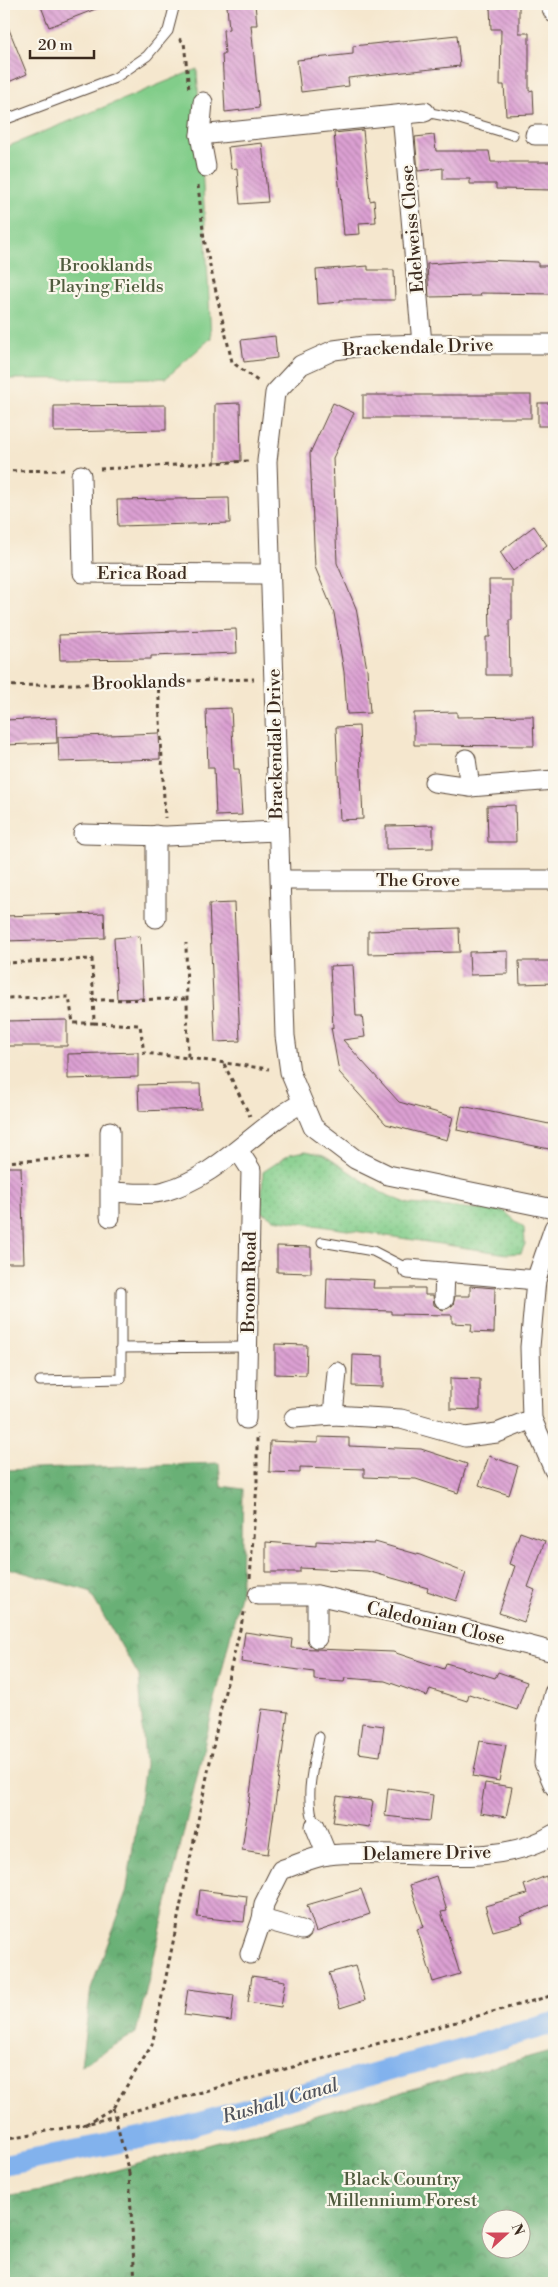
<svg xmlns="http://www.w3.org/2000/svg" width="558" height="2287" font-family="'Libre Bodoni',serif">
<style>
.grass{fill:url(#grass-dots);stroke:#5e7c54}
.forest{fill:url(#forest-crowns);stroke:#526d4a;fill-rule:evenodd}
.park{fill:#82cd8a;stroke:#5e7c54}
.lines{fill:none;stroke-linecap:round;stroke-linejoin:round}
.canal{stroke:#82b2ed;stroke-width:22}
.building{fill:url(#building-back-hatch)}
.service-casing{stroke:#574638;stroke-width:11}
.minor-casing{stroke:#574638;stroke-width:21}
.path{stroke:#574638;stroke-width:3;stroke-dasharray:4 4;stroke-linecap:butt}
.service{stroke:#fff;stroke-width:9}
.minor{stroke:#fff;stroke-width:19}
.path-bridge{stroke:#574638;stroke-width:3;stroke-dasharray:4 4;stroke-linecap:butt}
.labels{text-anchor:middle;stroke-width:4.5;stroke-linejoin:round;paint-order:stroke}
.street-label{font-size:18px;fill:#3b2a1e;stroke:#fbf7ec}
.park-label{font-size:18px;fill:#505b3e;stroke:#fbf7ec}
.water-label{font-size:19px;font-style:italic;fill:#50535c;stroke:#fbf7ec}
</style>
<defs>
<pattern id="grass-dots" width="8" height="8" patternUnits="userSpaceOnUse" patternTransform="scale(1.25)"><rect width="8" height="8" fill="#82cd8a"/><path d="M2 2h.1M6 6h.1" fill="none" stroke="#71b077" stroke-width="1.8" stroke-linecap="round"/></pattern>
<pattern id="forest-crowns" width="20" height="18" patternUnits="userSpaceOnUse" patternTransform="scale(1.25)"><rect width="20" height="18" fill="#69b076"/><path d="M2 6a3 3 0 1 1 6 0M12 15a3 3 0 1 1 6 0" fill="none" stroke="#588f60"/></pattern>
<pattern id="building-back-hatch" width="6" height="6" patternUnits="userSpaceOnUse" patternTransform="scale(1.25)"><rect width="6" height="6" fill="#dca0d3"/><path d="M-1 5l2 2M0 0l6 6M5-1l2 2" fill="none" stroke="#b483ab"/></pattern>
</defs>
<rect width="100%" height="100%" fill="#fbf7ec"/>
<filter id="ink" filterUnits="userSpaceOnUse"><feTurbulence type="fractalNoise" baseFrequency=".02" numOctaves="2"/><feDisplacementMap in="SourceGraphic" scale="10" xChannelSelector="R" yChannelSelector="G"/><feConvolveMatrix kernelMatrix="1 2 1 2 8 2 1 2 1" color-interpolation-filters="sRGB"/></filter>
<filter id="wash" filterUnits="userSpaceOnUse"><feTurbulence type="fractalNoise" baseFrequency=".0096" numOctaves="4" result="noise"/><feDisplacementMap in="SourceGraphic" scale="20" xChannelSelector="R" yChannelSelector="G"/><feGaussianBlur stdDeviation="1.12" result="paint"/><feColorMatrix in="noise" values="0 0 0 0 0 0 0 0 0 0 0 0 0 0 0 0 0 1.4 0 .05"/><feComposite in="paint" operator="in"/></filter>
<g filter="url(#wash)">
<rect width="100%" height="100%" fill="#f5e7ce"/>
<polygon class="grass" points="306,1151 324,1155 382,1193 409,1204 504,1211 524,1228 525,1244 521,1253 507,1254 274,1219 261,1211 263,1172 290,1154"/>
<g class="forest">
<polygon points="219,1463 221,1486 243,1489 241,1591 136,2033 81,2065 91,1988 126,1895 145,1765 139,1676 89,1591 4,1567 4,1470"/>
<path d="M554,2050V2283H4V2196L47,2189ZM490,2220H520V2250H490Z"/>
</g>
<polygon class="park" points="197,69 211,338 166,378 4,379 4,148"/>
<g class="lines">
<polyline class="canal" points="4,2165 164,2133 554,2023"/>
</g>
<g id="blocks">
<g class="building">
<polygon points="40,4 105,4 106,5 49,27"/>
<polygon points="255,4 257,25 251,25 259,108 225,112 222,54 225,54 223,30 229,29 227,6"/>
<polygon points="519,5 519,33 529,33 529,91 533,90 534,114 506,115 504,85 500,85 501,29 491,29 490,6"/>
<polygon points="4,17 27,74 4,84"/>
<polygon points="457,35 460,66 348,78 349,86 301,92 297,60 353,54 353,46"/>
<polygon points="363,130 370,201 374,200 376,222 359,223 360,234 344,235 334,133"/>
<polygon points="434,135 436,151 489,151 491,162 554,162 554,190 496,189 496,184 470,184 470,179 443,179 443,168 418,171 415,137"/>
<polygon points="262,143 268,202 240,204 237,168 231,169 228,147"/>
<polygon points="483,260 538,262 538,266 554,266 554,294 480,293 481,296 429,297 427,264"/>
<polygon points="368,266 368,270 394,270 395,300 340,300 340,302 318,304 316,270"/>
<polygon points="275,336 277,358 244,362 241,340"/>
<rect x="363" y="395" width="168" height="23"/>
<polygon points="240,403 241,461 215,462 215,404"/>
<polygon points="333,403 354,413 333,458 337,563 356,608 367,669 370,713 347,714 344,672 334,613 315,567 310,453"/>
<rect x="538" y="403" width="16" height="23"/>
<polygon points="166,405 166,430 54,432 54,406"/>
<polygon points="229,498 230,523 118,526 117,500"/>
<polygon points="534,526 547,545 513,571 500,552"/>
<polygon points="489,580 512,580 512,620 509,620 510,675 486,675 486,637 490,637"/>
<polygon points="236,629 237,653 151,656 151,659 60,660 59,635"/>
<polygon points="231,708 234,769 239,769 242,815 216,816 214,768 208,768 206,709"/>
<polygon points="457,712 457,717 533,716 534,746 414,745 414,713"/>
<polygon points="56,718 57,743 4,745 4,720"/>
<polygon points="359,726 363,819 340,820 336,727"/>
<polygon points="159,733 160,759 59,762 58,737"/>
<polygon points="515,805 516,842 488,842 487,806"/>
<polygon points="433,825 433,848 386,849 386,826"/>
<polygon points="234,903 240,1041 215,1042 209,904"/>
<polygon points="104,913 105,938 5,941 4,916"/>
<polygon points="459,928 460,952 368,954 368,931"/>
<polygon points="140,936 143,998 117,999 114,938"/>
<polygon points="508,951 508,974 470,975 469,952"/>
<polygon points="519,961 554,961 554,983 520,984"/>
<polygon points="353,965 356,1016 362,1016 365,1037 343,1040 399,1102 453,1117 447,1140 386,1124 339,1072 331,1027 333,1028 330,966"/>
<polygon points="67,1020 67,1046 4,1046 4,1021"/>
<polygon points="138,1052 138,1077 68,1079 68,1054"/>
<polygon points="182,1084 200,1084 201,1109 139,1111 138,1085"/>
<polygon points="462,1106 554,1125 554,1150 457,1130"/>
<polygon points="4,1167 21,1167 24,1263 4,1263"/>
<polygon points="277,1246 311,1247 311,1273 277,1272"/>
<polygon points="327,1278 374,1280 373,1288 425,1288 425,1295 433,1295 434,1305 443,1310 453,1305 455,1296 470,1296 470,1286 495,1288 494,1333 471,1332 472,1324 452,1323 452,1315 391,1314 391,1311 326,1309"/>
<polygon points="275,1344 307,1345 306,1375 275,1374"/>
<polygon points="353,1355 383,1356 383,1387 352,1386"/>
<polygon points="450,1378 480,1379 480,1410 450,1409"/>
<polygon points="318,1437 349,1438 349,1446 421,1449 467,1464 458,1493 416,1479 364,1477 364,1469 300,1467 300,1473 269,1472 270,1441 318,1443"/>
<polygon points="489,1456 518,1466 509,1495 479,1485"/>
<polygon points="520,1532 545,1541 528,1587 535,1590 524,1622 499,1613 515,1566 509,1564"/>
<polygon points="316,1541 374,1544 375,1542 420,1555 466,1573 456,1601 427,1591 428,1588 367,1571 300,1568 300,1572 266,1572 266,1542 316,1546"/>
<polygon points="245,1632 292,1639 291,1648 393,1652 444,1669 446,1663 495,1678 498,1672 527,1682 517,1710 469,1694 467,1701 430,1689 427,1696 385,1681 345,1678 344,1682 314,1680 314,1672 241,1662"/>
<polygon points="262,1709 288,1712 268,1854 242,1850"/>
<polygon points="362,1723 384,1726 380,1756 358,1753"/>
<polygon points="480,1741 506,1745 499,1781 473,1776"/>
<polygon points="485,1783 512,1787 506,1817 480,1813"/>
<polygon points="388,1788 433,1795 430,1821 385,1816"/>
<polygon points="337,1796 373,1801 369,1827 333,1822"/>
<polygon points="436,1876 447,1911 441,1912 460,1974 433,1982 417,1929 424,1927 410,1885"/>
<polygon points="546,1876 547,1881 554,1879 554,1903 521,1917 523,1923 493,1931 485,1906 527,1894 524,1885"/>
<polygon points="361,1889 370,1914 316,1932 307,1905"/>
<polygon points="200,1890 247,1896 244,1922 197,1917"/>
<polygon points="355,1966 365,2000 340,2008 329,1973"/>
<polygon points="252,1976 285,1981 281,2007 248,2002"/>
<polygon points="188,1989 234,1995 231,2021 184,2015"/>
</g>
</g>
</g>
<g filter="url(#ink)">
<use href="#blocks" fill-opacity="0" stroke="#574638" stroke-width="1"/>
<g class="lines">
<defs>
<g id="service">
<polyline points="425,112 456,118 513,135"/>
<polyline points="4,120 115,78 147,56 168,31 175,4"/>
<polyline points="322,1242 373,1251 408,1269"/>
<polyline points="121,1291 121,1348 247,1347"/>
<polyline points="40,1381 121,1379 121,1348"/>
<path d="M315,1826C304,1797 313,1767 319,1737"/>
</g>
<g id="minor">
<polyline points="550,4 554,13"/>
<polyline points="203,102 200,135 206,167"/>
<polyline points="402,114 422,344"/>
<polyline points="200,135 425,112"/>
<polyline points="535,135 554,135"/>
<polyline points="554,344 422,344 364,346 334,350 301,365 275,393 267,461 285,1036 290,1072 313,1127 355,1159 388,1175 554,1209"/>
<polyline points="81,475 83,573 269,574"/>
<polyline points="466,759 470,787"/>
<polyline points="434,782 470,787 554,780"/>
<polyline points="83,834 166,836 277,831"/>
<polyline points="156,835 156,918"/>
<polyline points="281,880 554,880"/>
<polyline points="110,1131 110,1217"/>
<polyline points="238,1150 251,1170 246,1419"/>
<path d="M111,1192C127,1192 149,1196 165,1191C220,1176 253,1129 302,1103"/>
<polyline points="554,1228 536,1280 530,1347 532,1419 554,1470"/>
<polyline points="408,1269 536,1280"/>
<polyline points="444,1299 445,1272"/>
<polyline points="333,1415 337,1372"/>
<polyline points="294,1418 333,1415 401,1419 465,1437 497,1433 532,1419"/>
<polyline points="258,1595 317,1595 457,1627 554,1652"/>
<polyline points="317,1595 317,1638"/>
<polyline points="554,1693 547,1722 544,1763 554,1786"/>
<polyline points="315,1826 327,1855"/>
<polyline points="262,1919 302,1930"/>
<path d="M250,1954L262,1919L264,1904L281,1870C296,1865 312,1857 328,1855C396,1847 495,1872 554,1834"/>
</g>
</defs>
<use href="#service" class="service-casing"/>
<use href="#minor" class="minor-casing"/>
<g class="path">
<polyline points="179,39 184,42 189,90"/>
<polyline points="198,185 204,239 232,362 259,382"/>
<polyline points="100,469 249,461"/>
<polyline points="4,471 64,470"/>
<polyline points="158,681 165,818"/>
<polyline points="4,686 254,679"/>
<polyline points="4,963 92,959 94,1023 73,1023 69,997 4,998"/>
<polyline points="93,1000 187,999"/>
<polyline points="94,1023 140,1025 144,1053 188,1058 186,943"/>
<polyline points="188,1058 269,1069"/>
<polyline points="224,1064 250,1116"/>
<polyline points="4,1162 92,1157"/>
<polyline points="250,1578 257,1484 257,1434"/>
<polyline points="86,2124 113,2108 152,2045 221,1708 245,1609"/>
<polyline points="4,2139 86,2124 554,1995"/>
<polyline points="129,2173 135,2283"/>
</g>
<use href="#service" class="service"/>
<use href="#minor" class="minor"/>
<polyline class="path-bridge" points="113,2108 129,2173"/>
</g>
</g>
<g class="labels">
<g class="street-label">
<text transform="translate(412 229) rotate(-95)" y="6">Edelweiss Close</text>
<text transform="translate(418 347) rotate(-2)" y="6">Brackendale Drive</text>
<text x="142" y="579">Erica Road</text>
<text transform="translate(139 682) rotate(-2)" y="6">Brooklands</text>
<text transform="translate(275 744) rotate(-91)" y="6">Brackendale Drive</text>
<text x="418" y="886">The Grove</text>
<text transform="translate(249 1282) rotate(-89)" y="6">Broom Road</text>
<text transform="translate(436 1623) rotate(13)" y="6">Caledonian Close</text>
<text transform="translate(427 1853) rotate(-1)" y="6">Delamere Drive</text>
</g>
<g class="park-label">
<text x="106" y="271">Brooklands<tspan x="106" dy="21">Playing Fields</tspan></text>
<text x="402" y="2185">Black Country<tspan x="402" dy="21">Millennium Forest</tspan></text>
</g>
<g class="water-label">
<text transform="translate(280 2100) rotate(-16)" y="7">Rushall Canal</text>
</g>
</g>
<rect width="558" height="2287" fill="none" stroke="#fbf7ec" stroke-width="20"/>
<g transform="translate(506 2234) rotate(69)"><circle r="24" fill="#fbf7ec" stroke="#aea59a"/>
<path d="M0-4L9 19L0 12L-9 19Z" fill="#d1495b"/>
<text y="-8" font-size="14" font-weight="bold" text-anchor="middle" fill="#3b2a1e">N</text>
</g>
<path d="M30 50v8h64v-8" fill="none" stroke="#3b2a1e" stroke-width="2.5"/>
<text x="38" y="50" font-size="15" fill="#3b2a1e" stroke="#fbf7ec" stroke-width="4" paint-order="stroke">20 m</text>
</svg>
